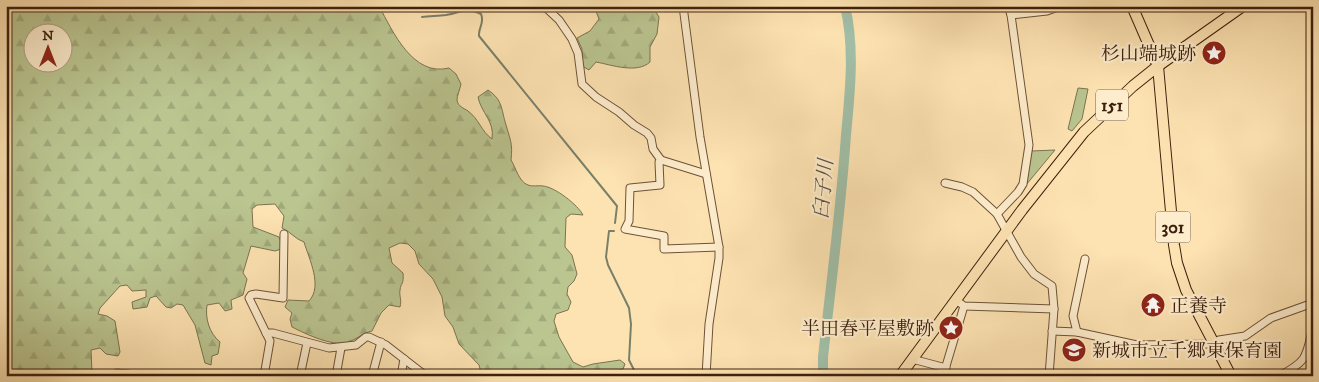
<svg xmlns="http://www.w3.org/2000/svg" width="1319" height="382" font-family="'IM FELL DW Pica','Noto Serif JP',serif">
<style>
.grass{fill:#bac590;stroke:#7c7350}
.forest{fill:url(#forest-firs);stroke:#7c7350;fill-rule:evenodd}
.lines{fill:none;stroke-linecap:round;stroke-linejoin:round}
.stream{stroke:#79806a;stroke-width:2}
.river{stroke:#a1bfa7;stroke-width:10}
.minor-casing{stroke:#6d5238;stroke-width:9}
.highway-casing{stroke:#3d210f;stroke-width:12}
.minor{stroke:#feedcd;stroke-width:7}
.highway{stroke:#fee3b2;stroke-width:10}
.labels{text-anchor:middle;stroke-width:4.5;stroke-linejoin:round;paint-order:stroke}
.shield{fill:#feedcd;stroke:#775e48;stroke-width:1}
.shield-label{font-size:18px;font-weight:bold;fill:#3d210f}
.poi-label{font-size:19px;fill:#3d210f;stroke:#feedcd;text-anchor:end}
.water-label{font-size:20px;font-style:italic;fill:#5b503d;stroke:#feedcd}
</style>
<defs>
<pattern id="forest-firs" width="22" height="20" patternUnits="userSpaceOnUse" patternTransform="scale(1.25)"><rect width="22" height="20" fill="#bac590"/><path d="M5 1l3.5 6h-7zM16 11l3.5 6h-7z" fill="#a1a97b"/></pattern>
</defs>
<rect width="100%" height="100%" fill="#fee3b2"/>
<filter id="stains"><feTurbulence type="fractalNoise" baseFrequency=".004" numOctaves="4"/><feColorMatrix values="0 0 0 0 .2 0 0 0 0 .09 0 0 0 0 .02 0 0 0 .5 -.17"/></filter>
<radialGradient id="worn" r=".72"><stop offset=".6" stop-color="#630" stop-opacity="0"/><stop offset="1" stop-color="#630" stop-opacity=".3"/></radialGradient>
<g class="grass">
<polygon points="1078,88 1088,89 1082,119 1072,131 1068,129"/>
<polygon points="1055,150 1026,185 1031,151"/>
</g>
<g class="forest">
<path d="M6,6H379C393,32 413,77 449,68L456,74L461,84C460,89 457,96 457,100C458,107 464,108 468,111C479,119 481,131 492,139C495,121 481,113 478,97L488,90C503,100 501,109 506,125C510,139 513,144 511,160C516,168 519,182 528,185C532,187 539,185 543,186C555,187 578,205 583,215L571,214L566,218L565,247L572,255L577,274L574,281L568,287L567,294L571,302L568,310L556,314L554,321L559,337L573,362L583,367L593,364L620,360L625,364L623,369L601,376H482L479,365L459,344L453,327L445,316L442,297L433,279L419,264L415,251L408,244L400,243L389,248L392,263L403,273C404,285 401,282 400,290C399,296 402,300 400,307L389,305L381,313L372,331C361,334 360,337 351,341C336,349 306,334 292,327L290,319L292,313L285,307L288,300L309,301C323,286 309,259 304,242C295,239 291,232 282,228L284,216L275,204L257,205L252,209L253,227L279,237L281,242V249L275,251L251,246L243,273L247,279L243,295L231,300L232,309L225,311L219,303L207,305C205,318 209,333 220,342L218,354L212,356L211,365L205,363L195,325L183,305L177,304L171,308L166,307L156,296L150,298L147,307L133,309L132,302L146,297V290L132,291L127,285L120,286L100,308L98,314L107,316L115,321L120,352L118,356L106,354L100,348L91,350L92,373L95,376H6ZM32,32H62V62H32Z"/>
<path d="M594,6H652L659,17L657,34L650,47V62C637,74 612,65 596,62L589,70L582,66V49L577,38L590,31L599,19Z"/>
<polygon points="116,369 130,370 133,376 105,376"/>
</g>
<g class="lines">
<g class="stream">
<path d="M422,17C430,16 438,16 446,15C465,12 462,6 481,14C485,23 478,28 479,36L617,206L615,223"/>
<polyline points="614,231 609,231 606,257 608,265 629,308 631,324 629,360 637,376"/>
</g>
<path class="river" d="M823,376V357C831,283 841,209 846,135C850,92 855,48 845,6"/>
<defs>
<g id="minor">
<polyline points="544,6 559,20 572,39 578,53 582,84 596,97 619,112 634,125 647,133 651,138 653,149 661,160 706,174"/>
<polyline points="683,6 700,137 719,247 719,258 709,324 706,376"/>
<polyline points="1011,15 1047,11 1061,6"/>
<polyline points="661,160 659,162 660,185 630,188 629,221 625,229 664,236 664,249 719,247"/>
<polyline points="945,183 962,187 973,192 997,214 1021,257 1034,274 1052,286 1054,309 1049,376"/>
<polyline points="997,214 1018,192 1023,184 1029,145 1011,15 1008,6"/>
<polyline points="956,300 964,306 1054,309"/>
<polyline points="1052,331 1077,332 1137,345 1209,344 1219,340 1245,336 1271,318 1313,303"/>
<polyline points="1077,332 1073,316 1085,259"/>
<polyline points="266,333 273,333 329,348 356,345 366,337 369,337 386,345 426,376"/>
<polyline points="912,359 946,368"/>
<polyline points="264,376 270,341 249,298 251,295 256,294 283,298 284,234"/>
<polyline points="300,376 307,343"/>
<polyline points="336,376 341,348"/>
<polyline points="372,376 381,342"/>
<polyline points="401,376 404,359"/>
<polyline points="943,376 964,306"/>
<path d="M1279,376C1308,361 1306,357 1313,327"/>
</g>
<g id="highway">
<polyline points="1132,6 1158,66 1174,245 1177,263 1186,290 1231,376"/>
<polyline points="900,376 1022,210 1084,132 1133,86 1158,66 1243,6"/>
</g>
</defs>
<use href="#minor" class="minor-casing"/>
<use href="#highway" class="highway-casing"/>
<use href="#minor" class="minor"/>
<use href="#highway" class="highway"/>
</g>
<defs>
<symbol id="sight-disc" viewBox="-11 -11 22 22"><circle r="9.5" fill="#8f2418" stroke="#feedcd"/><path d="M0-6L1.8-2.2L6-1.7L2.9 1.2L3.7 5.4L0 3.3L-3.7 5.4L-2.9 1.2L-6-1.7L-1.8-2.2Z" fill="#fff"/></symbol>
<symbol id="temple-disc" viewBox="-11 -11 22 22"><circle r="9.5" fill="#8f2418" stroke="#feedcd"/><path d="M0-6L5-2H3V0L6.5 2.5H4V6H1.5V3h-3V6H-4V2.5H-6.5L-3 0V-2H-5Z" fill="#fff"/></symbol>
<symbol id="school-disc" viewBox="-11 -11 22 22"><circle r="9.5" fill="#8f2418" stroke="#feedcd"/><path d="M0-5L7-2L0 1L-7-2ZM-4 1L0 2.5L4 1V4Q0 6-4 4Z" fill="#fff"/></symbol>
</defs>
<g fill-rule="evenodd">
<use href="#sight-disc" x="1200" y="39" width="28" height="28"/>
<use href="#temple-disc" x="1139" y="291" width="28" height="28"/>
<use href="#sight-disc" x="937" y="314" width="28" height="28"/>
<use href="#school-disc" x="1060" y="336" width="28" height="28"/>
</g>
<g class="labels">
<g class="shield">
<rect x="1096" y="89.5" width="32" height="31" rx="4"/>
<rect x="1155.5" y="211.5" width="35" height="31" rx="4"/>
</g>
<g class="shield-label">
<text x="1112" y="111">151</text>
<text x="1173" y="233">301</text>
</g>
<g class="poi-label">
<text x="1196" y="60">杉山端城跡</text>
<text x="1170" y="312" text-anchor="start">正養寺</text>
<text x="934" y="335">半田春平屋敷跡</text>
<text x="1092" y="357" text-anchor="start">新城市立千郷東保育園</text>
</g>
<g class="water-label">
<text transform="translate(823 189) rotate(-85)" y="7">臼子川</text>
</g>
</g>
<rect width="1319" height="382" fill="none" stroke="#fee3b2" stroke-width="25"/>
<rect x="8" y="8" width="1304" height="367" fill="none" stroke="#3d210f" stroke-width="2.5"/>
<rect x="12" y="12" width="1294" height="357" fill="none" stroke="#3d210f"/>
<g transform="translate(48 48)"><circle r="24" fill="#feedcd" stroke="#b19b81"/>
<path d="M0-4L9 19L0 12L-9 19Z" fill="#8f2418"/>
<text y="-8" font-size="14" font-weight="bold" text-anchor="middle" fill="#3d210f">N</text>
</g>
<rect width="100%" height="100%" filter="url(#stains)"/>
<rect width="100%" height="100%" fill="url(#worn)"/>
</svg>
